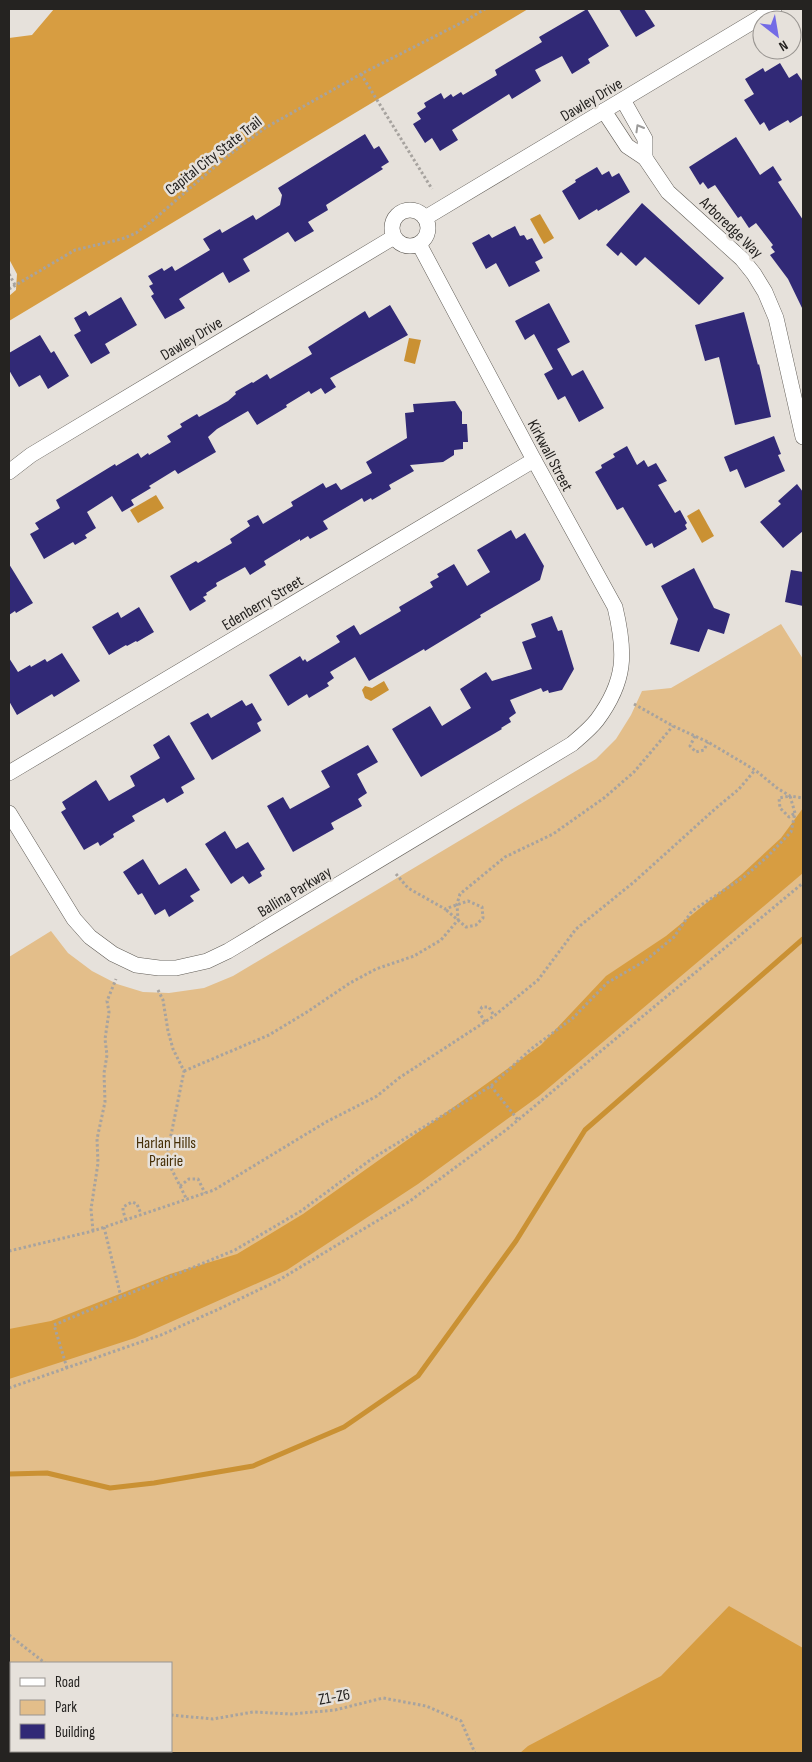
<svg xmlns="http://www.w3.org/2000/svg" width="812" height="1762" font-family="'Sofia Sans Condensed',sans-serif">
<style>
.green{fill:#e3be8a;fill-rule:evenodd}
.forest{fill:#d79d41}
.water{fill:#ca9133}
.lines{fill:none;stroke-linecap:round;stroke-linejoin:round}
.stream{stroke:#ca9133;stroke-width:5}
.building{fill:#312976}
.street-casing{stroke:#615d57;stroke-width:16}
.path{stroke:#a7a39f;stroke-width:3;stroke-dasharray:2.5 2.5;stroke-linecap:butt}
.street{stroke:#fff;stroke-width:15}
.oneway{stroke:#9d9c9b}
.labels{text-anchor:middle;stroke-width:5;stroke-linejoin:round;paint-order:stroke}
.street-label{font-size:16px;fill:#252321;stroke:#e6e1db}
.park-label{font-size:16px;fill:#452e05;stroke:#e6e1db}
</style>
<rect width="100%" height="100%" fill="#e6e1db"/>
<path class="green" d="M781,624L803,659V1753H9V957L51,931L68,953L92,971L117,984L143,992L169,993L204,988L233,976L596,759L616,739L631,715L642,691L671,688ZM11,1663H171V1751H11Z"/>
<g class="forest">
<polygon points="54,9 528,9 9,321 9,296 16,290 17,274 9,259 9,38 32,35"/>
<polygon points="803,808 803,873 539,1096 418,1184 287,1270 135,1338 9,1379 9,1329 51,1321 170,1274 237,1254 303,1214 541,1045 606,976 666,936 742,874 781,838"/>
<polygon points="729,1606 803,1648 803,1753 520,1753 528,1746 661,1676"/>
</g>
<g class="water">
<polygon points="540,214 554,238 544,244 530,219"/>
<polygon points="409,338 421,340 415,364 404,361"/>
<polygon points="156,495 164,508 138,523 130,510"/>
<polygon points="699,509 714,536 702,543 687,516"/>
<polygon points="384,681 389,690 371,701 365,698 362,690 365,686 372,688"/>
</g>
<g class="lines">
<polyline class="stream" points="9,1474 47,1473 110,1488 154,1483 253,1466 344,1427 418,1376 516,1241 585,1130 803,939"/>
</g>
<g class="building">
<polygon points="587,9 609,46 588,59 590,63 572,74 562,56 535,70 541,81 512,99 509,94 452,130 458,140 440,151 432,138 425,143 413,124 421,119 417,113 426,107 424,103 441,93 444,99 451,94 453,97 461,92 463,95 497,75 495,70 542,42 539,37"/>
<polygon points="619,9 644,9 655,26 636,37"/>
<polygon points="780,63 789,78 797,73 803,82 803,115 790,123 788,120 769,131 764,122 760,125 744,100 754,94 745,79 763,68 765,72"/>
<polygon points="365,134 374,149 379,146 389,162 381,167 383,169 326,205 328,210 308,222 314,231 295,242 288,232 243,259 250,271 229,283 223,272 179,299 185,308 165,319 151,296 154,294 149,286 153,284 148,276 162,268 164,271 172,266 175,271 210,250 203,239 220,229 222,233 253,215 256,220 280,205 282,195 278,188"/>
<polygon points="736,137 760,175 773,166 782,180 778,182 803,220 803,310 788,279 770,255 775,252 771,247 773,245 756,223 749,228 741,216 738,218 715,185 708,189 703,182 700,185 689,167"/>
<polygon points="597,167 602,175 609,171 612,177 619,173 630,192 598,211 597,209 579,220 562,191 576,182 575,180"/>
<polygon points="642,203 724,278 699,305 645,257 636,266 621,252 618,256 606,245"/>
<polygon points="515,226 520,236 524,235 527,240 532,238 543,258 535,262 540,271 509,287 496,263 486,269 472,243 489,234 492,238"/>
<polygon points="121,297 137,325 105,344 110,353 91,364 74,335 81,331 74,318 86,311 89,316"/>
<polygon points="549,303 570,342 557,349 572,376 583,370 604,408 579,422 565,396 558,400 544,374 553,369 534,334 525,340 515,321"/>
<polygon points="390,305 408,335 330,378 336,387 325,394 321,388 311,394 309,391 286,405 287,407 257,425 248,411 217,429 208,437 216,452 178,474 175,470 149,486 151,488 131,500 134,505 122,512 112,496 87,512 96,528 85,535 87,538 75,545 73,542 44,559 30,534 39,529 35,523 60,508 56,500 115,464 116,466 138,453 141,458 148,453 149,455 171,442 167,436 182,427 180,424 197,414 199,417 228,401 236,394 235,392 252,382 253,383 267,374 270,379 312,354 308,347 365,311 369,318"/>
<polygon points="744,312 758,365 759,364 771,417 735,425 719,357 705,361 695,325"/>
<polygon points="40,335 51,353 54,351 69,376 48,389 40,375 19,387 9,370 9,353"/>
<polygon points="455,401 462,412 462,424 467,424 468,442 463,442 463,449 454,450 454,455 443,462 410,465 414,471 389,485 391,489 372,500 371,498 364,502 362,498 323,521 328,529 310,539 308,536 300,541 300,539 264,561 266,565 250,575 245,567 216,583 217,586 206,593 207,595 203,597 206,601 190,611 170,576 196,561 198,563 232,543 230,539 250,526 247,521 258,515 263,524 293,506 291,502 323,483 326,488 336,483 341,490 372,473 366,462 407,438 405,413 414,412 413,404"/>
<polygon points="774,436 781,454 778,455 785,471 745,488 737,469 730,472 724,457"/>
<polygon points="627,446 637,465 644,460 648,467 656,463 667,481 658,485 675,513 680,510 687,523 685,525 687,529 654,548 652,543 646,546 623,507 617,510 595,472 602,468 601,465 615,457 613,454"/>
<polygon points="797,484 803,492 803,531 783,548 760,522 781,504 778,501"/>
<polygon points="511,530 516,539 525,533 544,566 540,580 480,615 481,617 425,651 424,649 369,681 355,657 330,672 334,678 327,683 329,686 309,698 307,694 288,706 269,675 300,656 303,661 305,659 307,662 340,642 336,636 354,625 360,635 401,611 399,607 433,587 430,582 439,577 437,574 454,564 467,586 490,572 477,550"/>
<polygon points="9,564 33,603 16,613 15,611 9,615"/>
<polygon points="694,568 714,608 730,614 724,634 708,629 699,652 670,644 678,619 661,586"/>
<polygon points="791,570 803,572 803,606 785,602"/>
<polygon points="139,607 154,632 137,642 136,641 127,646 126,645 109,655 92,627 118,612 121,618"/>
<polygon points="552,616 558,631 562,630 574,669 562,690 549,693 548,690 543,692 541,688 510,700 516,713 509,718 511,722 501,728 502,729 421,777 392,729 430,706 442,726 471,708 460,689 486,672 492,681 532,669 522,642 536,637 531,624"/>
<polygon points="62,653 80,681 54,697 52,694 17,715 9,701 9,658 18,672 30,665 31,667 45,659 47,662"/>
<polygon points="242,700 246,706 252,703 262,720 257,723 261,731 212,760 190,723 208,713 211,718"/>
<polygon points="169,735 195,779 181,787 184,793 167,803 164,798 132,816 135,821 113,834 114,837 100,846 98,842 84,850 61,812 66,809 62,802 96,780 109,801 135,786 130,776 160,758 153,745"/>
<polygon points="368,745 378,762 357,774 367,793 358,799 362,806 331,823 334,829 293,852 267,806 283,797 290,809 330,787 321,771"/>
<polygon points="225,831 236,849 248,842 265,869 260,872 262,876 249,884 243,876 231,884 205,844"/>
<polygon points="143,859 159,885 186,868 200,890 190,896 194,901 169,917 165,909 155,915 142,893 138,895 123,872"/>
</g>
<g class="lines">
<defs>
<g id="street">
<polyline points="623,100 645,139 645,158"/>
<polyline points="604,111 627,146 645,158 668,192 742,259 754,274 765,292 776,318 803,437"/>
<circle cx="410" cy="228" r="18"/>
<polyline points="425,218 774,9"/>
<polyline points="9,472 31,455 394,237"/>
<polyline points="9,773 534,460"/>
<path d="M9,813L74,919L90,937L113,954L136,965L159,968H176L207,961L228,951L572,744C580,737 590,729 597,720C626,681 626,653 615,607L534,460L419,244"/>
</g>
</defs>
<use href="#street" class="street-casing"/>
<g class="path">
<polyline points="361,74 432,189"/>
<polyline points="9,274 15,285"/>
<polyline points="9,289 75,250 122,239 136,233 152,221 225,158 265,128 361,74 465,21 485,9"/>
<polyline points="634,704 673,726 708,742 755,770 777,788 790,796 803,798"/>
<polyline points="695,736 690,746 696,752 704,750 708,742"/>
<polyline points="396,874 408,888 445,909 468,901 482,907 483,918 476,925 466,927 445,909"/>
<polyline points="158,990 163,1000 168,1031 173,1049 184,1071 168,1150 171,1168 187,1200"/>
<polyline points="485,1022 479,1012 482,1007 489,1007 494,1016"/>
<polyline points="184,1071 269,1035 307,1012 350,983 376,969 414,956 441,940 458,920 457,904 460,894 505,857 553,834 604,798 634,772 673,726"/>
<polyline points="491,1086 518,1120"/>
<polyline points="180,1186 189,1179 198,1179 205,1193"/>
<polyline points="126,1220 123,1211 123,1207 132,1202 137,1204 141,1214"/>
<polyline points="104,1227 121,1297 235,1250 301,1211 373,1158 491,1086 531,1049 573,1018 607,983 645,961 674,937 692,911 744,877 768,856 791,832 795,813 790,796 779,798 780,808 789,817 795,813"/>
<polyline points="93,1231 91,1209 98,1163 97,1139 105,1102 104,1073 107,1055 105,1039 109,1012 107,1001 116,979"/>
<polyline points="9,1251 93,1231 214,1190 326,1122 377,1096 399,1078 494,1016 538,980 576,929 634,882 715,809 739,789 755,770"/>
<polyline points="67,1368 54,1325 121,1297"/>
<polyline points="9,1388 161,1335 219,1309 279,1280 410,1201 506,1130 803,883"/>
<polyline points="9,1635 45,1663"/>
<polyline points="171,1715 213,1719 253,1712 292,1714 335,1710 383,1698 426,1706 461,1721 475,1753"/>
<polyline points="88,1753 88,1751"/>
</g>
<use href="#street" class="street"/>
</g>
<defs><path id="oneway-chevron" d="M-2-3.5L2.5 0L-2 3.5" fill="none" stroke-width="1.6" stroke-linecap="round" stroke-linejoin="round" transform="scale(1.25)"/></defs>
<use class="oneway" href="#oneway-chevron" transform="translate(639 128) rotate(-120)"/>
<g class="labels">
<g class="street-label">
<text transform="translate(591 99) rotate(-31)" y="6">Dawley Drive</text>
<text transform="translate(213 155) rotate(-38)" y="6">Capital City State Trail</text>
<text transform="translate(732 227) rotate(44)" y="6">Arboredge Way</text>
<text transform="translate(191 338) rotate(-31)" y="6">Dawley Drive</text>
<text transform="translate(551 455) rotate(62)" y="6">Kirkwall Street</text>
<text transform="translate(262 602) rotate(-31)" y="6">Edenberry Street</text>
<text transform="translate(294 891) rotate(-31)" y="6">Ballina Parkway</text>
<text transform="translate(334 1696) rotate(-10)" y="6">Z1-Z6</text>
</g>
<g class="park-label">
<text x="166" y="1148">Harlan Hills<tspan x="166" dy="18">Prairie</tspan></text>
</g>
</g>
<rect width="812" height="1762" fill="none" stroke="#252321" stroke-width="20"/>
<rect x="10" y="1662" width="162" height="90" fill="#e6e1db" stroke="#999591"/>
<rect x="20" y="1678" width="25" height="8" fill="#ffffff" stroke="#999591"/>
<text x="55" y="1687" font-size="15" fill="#252321">Road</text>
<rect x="20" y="1700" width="25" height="15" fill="#e3be8a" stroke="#999591"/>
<text x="55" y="1712" font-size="15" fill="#252321">Park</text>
<rect x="20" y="1724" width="25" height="15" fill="#312976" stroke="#999591"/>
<text x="55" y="1737" font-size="15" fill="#252321">Building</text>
<g transform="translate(777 35) rotate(149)"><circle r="24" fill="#e6e1db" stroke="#999591"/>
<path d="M0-4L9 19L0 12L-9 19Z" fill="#736be6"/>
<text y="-8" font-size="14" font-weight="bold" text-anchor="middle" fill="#252321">N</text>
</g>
</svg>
